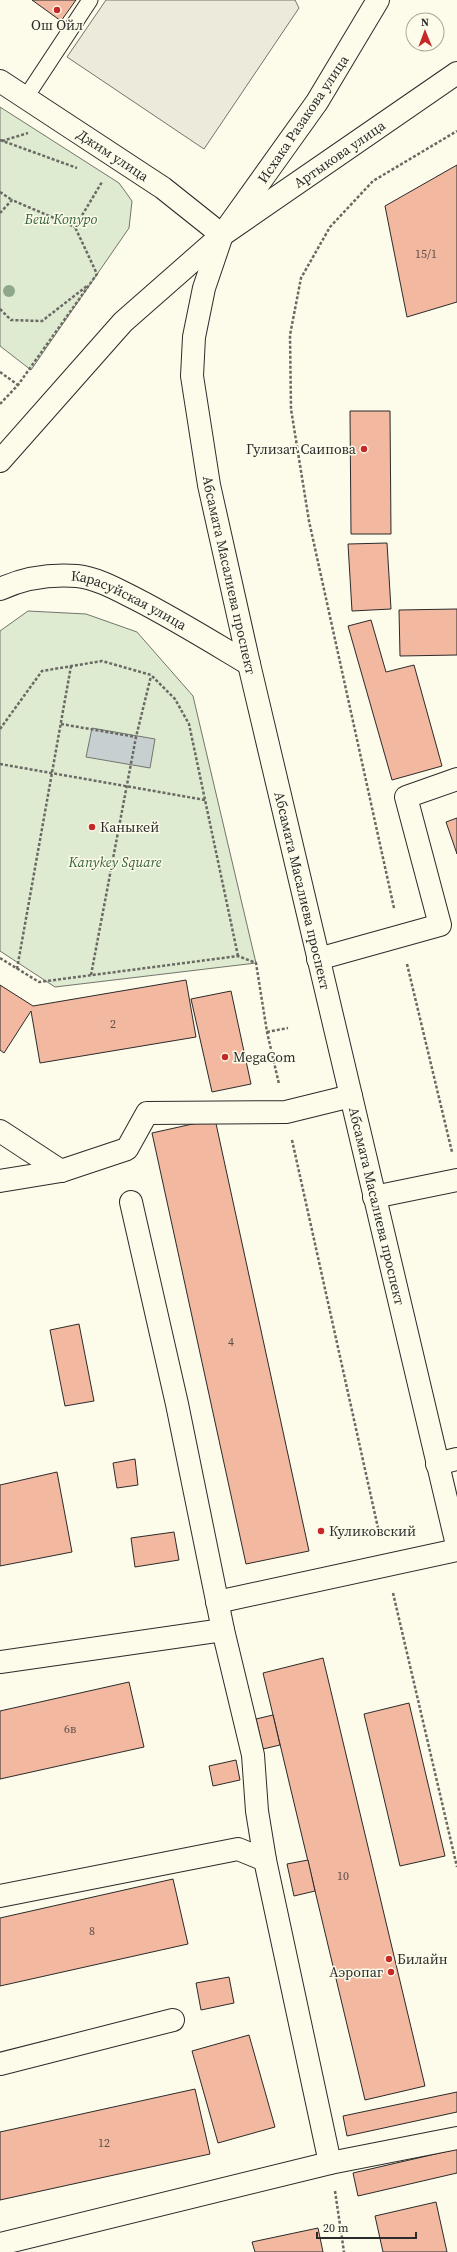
<svg xmlns="http://www.w3.org/2000/svg" width="457" height="2252" font-family="'Source Serif 4',serif">
<style>
.green{fill:#deebd1;stroke:#74746e}
.parking{fill:#eceadb;stroke:#74746e}
.water{fill:#c7d0d0;stroke:#74746e}
.building{fill:#f2b8a0;stroke:#2b2b2b}
.lines{fill:none;stroke-linecap:round;stroke-linejoin:round}
.service-casing{stroke:#2b2b2b;stroke-width:17}
.minor-casing{stroke:#2b2b2b;stroke-width:24}
.secondary-casing{stroke:#2b2b2b;stroke-width:24}
.primary-casing{stroke:#2b2b2b;stroke-width:24}
.path{stroke:#6a6964;stroke-width:2.5;stroke-dasharray:3 2;stroke-linecap:butt}
.service{stroke:#fdfbea;stroke-width:15}
.minor{stroke:#fdfbea;stroke-width:22}
.secondary{stroke:#fdfbea;stroke-width:22}
.primary{stroke:#fdfbea;stroke-width:22}
.tree{fill:#8ea78a}
.poi-dot{fill:#c62828;stroke:#fdfbea;stroke-width:1.5}
.labels{text-anchor:middle;stroke-width:3;stroke-linejoin:round;paint-order:stroke}
.number-label{font-size:12px;fill:#5d4e48}
.poi-label{font-size:14px;fill:#2b2b2b;stroke:#fdfbea;text-anchor:start}
.street-label{font-size:14px;fill:#2b2b2b;stroke:#fdfbea}
.park-label{font-size:14px;font-style:italic;fill:#34623c;stroke:#fdfbea}
</style>
<rect width="100%" height="100%" fill="#fdfbea"/>
<g class="green">
<polygon points="0,107 119,183 132,201 129,228 31,370 0,346"/>
<polygon points="28,611 86,614 137,632 193,696 256,963 55,987 0,951 0,631"/>
</g>
<polygon class="parking" points="106,0 295,0 299,8 204,149 67,57"/>
<polygon class="water" points="92,728 155,739 150,768 86,757"/>
<g class="building">
<polygon points="32,0 76,0 61,21"/>
<polygon points="457,165 457,302 407,317 385,206"/>
<polygon points="350,411 390,411 391,534 351,534"/>
<polygon points="387,543 391,609 352,611 348,544"/>
<polygon points="457,609 457,655 400,656 399,610"/>
<polygon points="371,620 386,672 414,665 442,766 392,780 348,626"/>
<polygon points="457,818 457,854 446,822"/>
<polygon points="186,980 196,1037 40,1063 31,1011 4,1053 0,1050 0,985 33,1006"/>
<polygon points="231,991 251,1084 212,1092 191,999"/>
<polygon points="215,1119 309,1551 246,1564 152,1133"/>
<polygon points="79,1324 94,1401 65,1406 50,1330"/>
<polygon points="135,1459 138,1485 117,1488 113,1463"/>
<polygon points="57,1472 72,1552 0,1566 0,1485"/>
<polygon points="174,1532 179,1560 135,1567 131,1538"/>
<polygon points="323,1658 425,2086 365,2100 263,1673"/>
<polygon points="129,1682 144,1747 0,1779 0,1711"/>
<polygon points="409,1703 445,1856 400,1866 364,1714"/>
<polygon points="273,1715 280,1745 263,1749 256,1719"/>
<polygon points="236,1760 240,1780 213,1786 209,1766"/>
<polygon points="308,1860 315,1891 294,1896 287,1864"/>
<polygon points="173,1879 188,1944 0,1986 0,1918"/>
<polygon points="229,1977 234,2003 201,2010 196,1983"/>
<polygon points="249,2035 275,2127 218,2143 192,2051"/>
<polygon points="195,2089 210,2154 0,2200 0,2132"/>
<polygon points="457,2092 457,2112 347,2136 343,2116"/>
<polygon points="457,2149 457,2173 358,2196 353,2173"/>
<polygon points="436,2202 447,2252 383,2252 375,2216"/>
<polygon points="318,2228 323,2252 255,2252 252,2242"/>
</g>
<g class="lines">
<defs>
<polyline id="service" points="26,97 90,0"/>
<g id="minor">
<path id="s1" d="M0,81L163,188L222,235"/>
<polyline points="318,959 440,925 406,797 457,779"/>
<polyline points="0,1131 61,1171 127,1149 147,1113 286,1112 351,1096"/>
<polyline points="0,1181 61,1171"/>
<polyline points="374,1197 457,1180"/>
<polyline points="131,1202 177,1404 223,1630 253,1755 257,1811 265,1860"/>
<polyline points="437,1464 457,1459"/>
<polyline points="217,1602 457,1550"/>
<polyline points="0,1662 223,1630"/>
<polyline points="0,1896 238,1849 265,1860 330,2163"/>
<polyline points="0,2064 173,2020"/>
<polyline points="0,2244 330,2163 457,2138"/>
</g>
<g id="secondary">
<path id="s2" d="M0,461L123,322L222,235L457,73"/>
<path id="s3" d="M0,589C24,578 50,574 77,576C97,578 118,590 136,599C175,619 212,642 249,664"/>
</g>
<g id="primary">
<path id="s4" d="M378,0L317,102L222,235L204,288L194,337L192,376L209,485L249,664L457,1545"/>
</g>
</defs>
<use href="#service" class="service-casing"/>
<use href="#minor" class="minor-casing"/>
<use href="#secondary" class="secondary-casing"/>
<use href="#primary" class="primary-casing"/>
<g class="path">
<polyline points="0,140 77,168"/>
<polyline points="2,141 28,133"/>
<polyline points="0,192 12,200"/>
<polyline points="0,213 12,200 75,227 102,182"/>
<polyline points="0,309 11,320 42,321 87,286"/>
<polyline points="0,372 18,385"/>
<polyline points="0,404 18,385 97,274 75,227"/>
<polyline points="61,724 136,737"/>
<polyline points="0,729 42,671 102,661 151,675 175,699 189,724 238,956"/>
<polyline points="0,764 205,800"/>
<polyline points="394,908 309,521 291,409 290,335 301,278 330,227 373,181 457,131"/>
<polyline points="0,958 39,982 238,956 256,963 267,1032 279,1084"/>
<polyline points="407,964 452,1152"/>
<polyline points="17,969 71,666"/>
<polyline points="91,975 136,737 151,676"/>
<polyline points="267,1032 288,1028"/>
<polyline points="292,1140 380,1537"/>
<polyline points="393,1593 457,1867"/>
<polyline points="335,2191 344,2252"/>
</g>
<use href="#service" class="service"/>
<use href="#minor" class="minor"/>
<use href="#secondary" class="secondary"/>
<use href="#primary" class="primary"/>
</g>
<circle class="tree" cx="9" cy="291" r="6"/>
<g class="poi-dot">
<circle cx="57" cy="10" r="4"/>
<circle cx="364" cy="449" r="4"/>
<circle cx="92" cy="827" r="4"/>
<circle cx="225" cy="1057" r="4"/>
<circle cx="321" cy="1531" r="4"/>
<circle cx="389" cy="1959" r="4"/>
<circle cx="391" cy="1972" r="4"/>
</g>
<g class="labels">
<g class="number-label">
<text x="426" y="258">15/1</text>
<text x="113" y="1028">2</text>
<text x="231" y="1346">4</text>
<text x="70" y="1733">6в</text>
<text x="343" y="1880">10</text>
<text x="92" y="1935">8</text>
<text x="104" y="2147">12</text>
</g>
<g class="poi-label">
<text x="57" y="30" text-anchor="middle">Ош Ойл</text>
<text x="356" y="454" text-anchor="end">Гулизат Саипова</text>
<text x="100" y="832">Каныкей</text>
<text x="233" y="1062">MegaCom</text>
<text x="329" y="1536">Куликовский</text>
<text x="397" y="1964">Билайн</text>
<text x="383" y="1977" text-anchor="end">Аэропаг</text>
</g>
<g class="street-label">
<text transform="translate(303 119) rotate(-56)" y="5">Исхака Разакова улица</text>
<text dy="5" stroke="none"><textPath href="#s2" startOffset="460">Артыкова улица</textPath></text>
<text dy="5" stroke="none"><textPath href="#s1" startOffset="135">Джим улица</textPath></text>
<text dy="5" stroke="none"><textPath href="#s4" startOffset="630">Абсамата Масалиева проспект</textPath></text>
<text dy="5" stroke="none"><textPath href="#s3" startOffset="136">Карасуйская улица</textPath></text>
<text dy="5" stroke="none"><textPath href="#s4" startOffset="954">Абсамата Масалиева проспект</textPath></text>
<text dy="5" stroke="none"><textPath href="#s4" startOffset="1278">Абсамата Масалиева проспект</textPath></text>
</g>
<g class="park-label">
<text x="61" y="224">Беш Копуро</text>
<text x="115" y="867">Kanykey Square</text>
</g>
</g>
<g transform="translate(425 32) rotate(359)"><circle r="19" fill="#fdfbea" stroke="#a9a89e"/>
<path d="M0-3L7 15L0 10L-7 15Z" fill="#c62828"/>
<text y="-6" font-size="11" font-weight="bold" text-anchor="middle" fill="#2b2b2b">N</text>
</g>
<path d="M317 2232v6h99v-6" fill="none" stroke="#2b2b2b" stroke-width="2"/>
<text x="323" y="2232" font-size="12" fill="#2b2b2b" stroke="#fdfbea" stroke-width="3" paint-order="stroke">20 m</text>
</svg>
